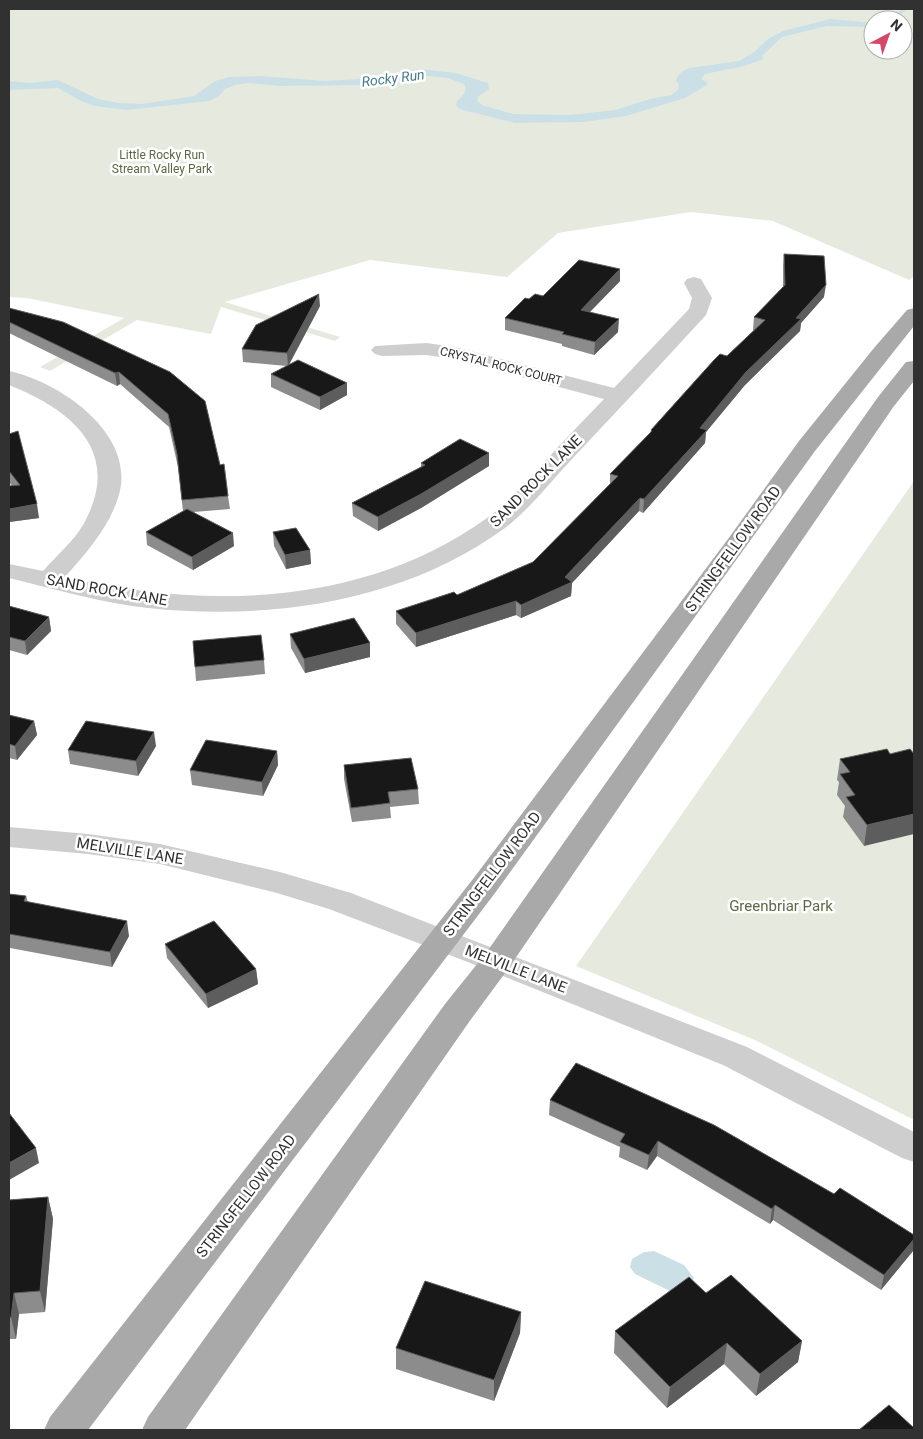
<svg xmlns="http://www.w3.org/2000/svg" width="923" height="1439" font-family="Roboto,sans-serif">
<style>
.green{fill:#e6eade;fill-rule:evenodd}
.water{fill:#cae0e6}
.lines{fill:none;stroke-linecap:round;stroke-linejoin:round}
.stream{fill:#cae0e6;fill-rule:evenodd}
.minor{fill:#cecece;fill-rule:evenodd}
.major{fill:#a9a9a9;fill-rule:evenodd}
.wall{fill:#8c8c8c}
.shaded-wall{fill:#5d5d5d}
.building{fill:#181818;stroke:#5d5d5d}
.labels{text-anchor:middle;stroke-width:5;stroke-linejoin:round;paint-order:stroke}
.far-park-label{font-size:12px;fill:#5b6942;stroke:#fff}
.far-street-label{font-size:12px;fill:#313131;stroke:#fff}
.far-water-label{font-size:14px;font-style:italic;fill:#467d8c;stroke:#fff}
.street-label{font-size:15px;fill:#313131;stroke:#fff}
.park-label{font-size:15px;fill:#5b6942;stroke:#fff}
</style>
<rect width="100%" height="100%" fill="#fff"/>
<g class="green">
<path d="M15,9H914V276L909,280L773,221L691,212L558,233L507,277L370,260L225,302L340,337L335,341L221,307L211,334L137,320L50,371L40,367L124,318L27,298L9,297V10ZM873,20H903V50H873Z"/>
<polygon points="914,481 914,1120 757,1041 576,966"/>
</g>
<g class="water">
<path d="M830,19L873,23V27L827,26L782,37L762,56L764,59L744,66L705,74L701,79L707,82V85L685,98L626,116L584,122L515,123L459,109L456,105L457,101L464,94L466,89L464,84L448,78L419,75L383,84L367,85L280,86L248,83L235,85L225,89L220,95L210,101L126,110L95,106L81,101L58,88L9,90V81L30,83L58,80L98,99L119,103L142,104L194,96L215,81L229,77L260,76L326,81L375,78L420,69L456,73L488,83L489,89L478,97L477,101L482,105L513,114L570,115L615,110L650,99L671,95L678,90L679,85L676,81C678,74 682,71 689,68L739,61L754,52L768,39L783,31Z"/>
<polygon points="654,1251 684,1265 694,1278 691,1283 674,1293 635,1274 630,1267 632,1259 644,1252"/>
</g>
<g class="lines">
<polygon class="stream" points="901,9 906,10 895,20 890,20 901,10"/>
<g class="minor">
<path d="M694,277L701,279L712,298L706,315C662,363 617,411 573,458C551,481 531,508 505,528C404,602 270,621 148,608C101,603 55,589 9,578V564L43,571C56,556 73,542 83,525C124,452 72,410 9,385V371C61,382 139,436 118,498C108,529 86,553 65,577C207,610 365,606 487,518C510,502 528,479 547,459C565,439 585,419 604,399L454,359L426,355L382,356L375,354L371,350L375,346L426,343L455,347L614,388L689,309L692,298L684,283L687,279Z"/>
<polygon points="9,827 88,834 160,844 280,872 351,893 747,1047 914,1132 914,1162 902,1158 723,1065 486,969 329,909 277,893 160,864 88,854 9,847"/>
</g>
<g class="major">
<polygon points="914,308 914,326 815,451 495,893 88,1430 44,1430 50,1417 473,879 728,539 799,441 874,348 907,310"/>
<polygon points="914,361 914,381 894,406 508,969 469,1022 185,1430 142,1430 148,1417 445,1004 486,953 878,397 906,362"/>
</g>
</g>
<g class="wall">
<polygon points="784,254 824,297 801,323 800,331 745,385 706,432 705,443 643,513 639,511 572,583 571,596 521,618 516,615 416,647 396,624 396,611 457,595 533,562 610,484 610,474 650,433 651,430 754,330 753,330 754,317 783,287 783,266"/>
<polygon points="620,281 590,312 618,332 594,355 562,346 562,344 505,330 505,318 529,299 543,296"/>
<polygon points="320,306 289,365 347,395 320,410 271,387 271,374 287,366 243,362 242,349"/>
<polygon points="9,308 170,372 228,496 230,509 194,512 234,546 193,570 147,545 146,532 183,511 178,467 169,427 120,384 117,386 9,333"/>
<polygon points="9,434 39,518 9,522 9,486 12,486 9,482"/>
<polygon points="489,453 489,466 421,508 378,531 353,516 352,503 421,467 421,463"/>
<polygon points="273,532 310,550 311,564 286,569 274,546"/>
<polygon points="9,606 49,617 51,631 27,655 9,650"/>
<polygon points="290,634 370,657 305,673 291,648"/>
<polygon points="193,641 264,660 265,674 196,681"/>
<polygon points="9,715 34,721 37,735 17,760 9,758"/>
<polygon points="156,746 138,776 70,764 68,750"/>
<polygon points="277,751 278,765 263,796 192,785 190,770"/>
<polygon points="890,754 864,846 843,817 845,806 837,795 839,782 837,780 840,759"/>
<polygon points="344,765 418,789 419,804 390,807 391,818 352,822 344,779"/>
<polygon points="9,894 26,896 28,902 129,936 112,967 10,948 9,951"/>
<polygon points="165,944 256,969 258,984 208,1008 167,958"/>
<polygon points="550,1100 834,1194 914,1235 914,1244 913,1251 881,1290 773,1220 770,1224 657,1156 647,1170 619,1157 620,1147 549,1115"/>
<polygon points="48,1197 53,1219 45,1312 19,1314 16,1339 9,1339 9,1200"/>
<polygon points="706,1293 802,1341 798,1362 756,1396 724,1364 667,1408 614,1353 615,1331"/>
<polygon points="521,1312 520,1333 494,1401 396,1369 396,1348"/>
</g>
<g class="shaded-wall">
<polygon points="620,269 620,281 580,322 581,310"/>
<polygon points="826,285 824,297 801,323 800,331 745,385 706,432 705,443 643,513 644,499 700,428 746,372"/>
<polygon points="319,294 320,306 288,366 287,353"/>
<polygon points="619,319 618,332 594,355 595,342"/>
<polygon points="119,372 120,384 117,386 115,373"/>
<polygon points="347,383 347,395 320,410 320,397"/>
<polygon points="489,453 489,466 421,508 378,531 378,517"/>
<polygon points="640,498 639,511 572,583 571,596 521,618 521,605 565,577"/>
<polygon points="37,504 39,518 9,522 9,509"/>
<polygon points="233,533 234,546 193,570 192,557"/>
<polygon points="310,550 311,564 286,569 285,555"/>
<polygon points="516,601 516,615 416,647 416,633"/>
<polygon points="49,617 51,631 27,655 25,641"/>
<polygon points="370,643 370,657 305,673 304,659"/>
<polygon points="34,721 37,735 17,760 15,746"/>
<polygon points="154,732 156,746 138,776 136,761"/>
<polygon points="277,751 278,765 263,796 262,782"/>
<polygon points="914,814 914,834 864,846 867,825"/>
<polygon points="127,921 129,936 112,967 110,952"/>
<polygon points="9,940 10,948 9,951"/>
<polygon points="256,969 258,984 208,1008 206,994"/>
<polygon points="658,1141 657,1156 647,1170 649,1155"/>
<polygon points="36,1148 39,1163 9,1180 9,1163"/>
<polygon points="48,1197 53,1219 45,1312 40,1291"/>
<polygon points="775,1205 773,1220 770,1224 772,1209"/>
<polygon points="914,1239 914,1244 913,1251 881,1290 884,1275"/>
<polygon points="14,1293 19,1314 16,1339 11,1317"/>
<polygon points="521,1312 520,1333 494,1401 494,1380"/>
<polygon points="802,1341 798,1362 756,1396 760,1374"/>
<polygon points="727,1343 724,1364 667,1408 670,1387"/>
</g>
<g class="building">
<polygon points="784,254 824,256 826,285 796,318 801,319 746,372 700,428 707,430 644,499 640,498 565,577 572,582 521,605 516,601 416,633 396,611 454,592 457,595 533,562 618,476 610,474 652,431 651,430 714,360 720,354 727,356 765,320 754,317 785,285"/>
<polygon points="579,260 620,269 581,310 619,319 595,342 562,334 564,332 505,318 525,298 529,299 535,294 543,296"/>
<polygon points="319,294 287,353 242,349 256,325"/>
<polygon points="9,308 63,322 170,372 205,401 220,465 224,464 228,496 182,500 177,454 168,414 119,372 115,373 9,322"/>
<polygon points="298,360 347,383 320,397 271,374"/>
<polygon points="18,431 37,504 9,509 9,486 20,485 9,471 9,434"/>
<polygon points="460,439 489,453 421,494 378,517 352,503 425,465 421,463"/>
<polygon points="187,509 233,533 192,557 146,532"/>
<polygon points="296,528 310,550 285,555 273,532"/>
<polygon points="9,606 49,617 25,641 9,637"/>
<polygon points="354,618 370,643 304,659 290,634"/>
<polygon points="261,635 264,660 195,667 193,641"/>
<polygon points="9,715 34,721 15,746 9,744"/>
<polygon points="86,721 154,732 136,761 68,750"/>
<polygon points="206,740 277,751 262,782 190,770"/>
<polygon points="887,749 890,754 910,749 914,754 914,814 867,825 846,797 855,795 840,774 850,772 840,759"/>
<polygon points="411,758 418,789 388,792 390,803 351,808 344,765"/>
<polygon points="9,894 26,896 24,901 127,921 110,952 9,934"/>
<polygon points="214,921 256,969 206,994 165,944"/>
<polygon points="576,1063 714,1125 834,1194 840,1188 914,1235 914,1239 884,1275 775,1205 772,1209 658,1141 649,1155 620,1142 625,1134 550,1100"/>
<polygon points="9,1113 36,1148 9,1163"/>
<polygon points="48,1197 40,1291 14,1293 11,1317 9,1318 9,1200"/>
<polygon points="731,1275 802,1341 760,1374 727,1343 670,1387 615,1331 689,1277 706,1293"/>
<polygon points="425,1281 521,1312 494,1380 396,1348"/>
<polygon points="889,1405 914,1428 914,1430 859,1430"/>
</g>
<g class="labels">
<g class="far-park-label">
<text x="162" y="159">Little Rocky Run<tspan x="162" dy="14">Stream Valley Park</tspan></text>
</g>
<g class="far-street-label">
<text transform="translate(501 366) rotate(14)" y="4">CRYSTAL ROCK COURT</text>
</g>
<g class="far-water-label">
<text transform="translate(393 78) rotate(-7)" y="5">Rocky Run</text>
</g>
<g class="street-label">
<text transform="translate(536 481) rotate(-45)" y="5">SAND ROCK LANE</text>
<text transform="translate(733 549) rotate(-54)" y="5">STRINGFELLOW ROAD</text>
<text transform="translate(107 590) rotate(10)" y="5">SAND ROCK LANE</text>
<text transform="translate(130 851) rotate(9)" y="5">MELVILLE LANE</text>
<text transform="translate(492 874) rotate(-53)" y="5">STRINGFELLOW ROAD</text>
<text transform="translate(516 969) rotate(21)" y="5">MELVILLE LANE</text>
<text transform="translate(246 1196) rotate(-52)" y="5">STRINGFELLOW ROAD</text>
</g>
<g class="park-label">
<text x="781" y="911">Greenbriar Park</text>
</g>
</g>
<rect width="923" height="1439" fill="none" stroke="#313131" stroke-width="20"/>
<g transform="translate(888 35) rotate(41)"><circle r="24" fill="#ffffff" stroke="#adadad"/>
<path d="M0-4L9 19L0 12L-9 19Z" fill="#d54769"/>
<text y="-8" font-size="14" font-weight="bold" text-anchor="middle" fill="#313131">N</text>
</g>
</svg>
